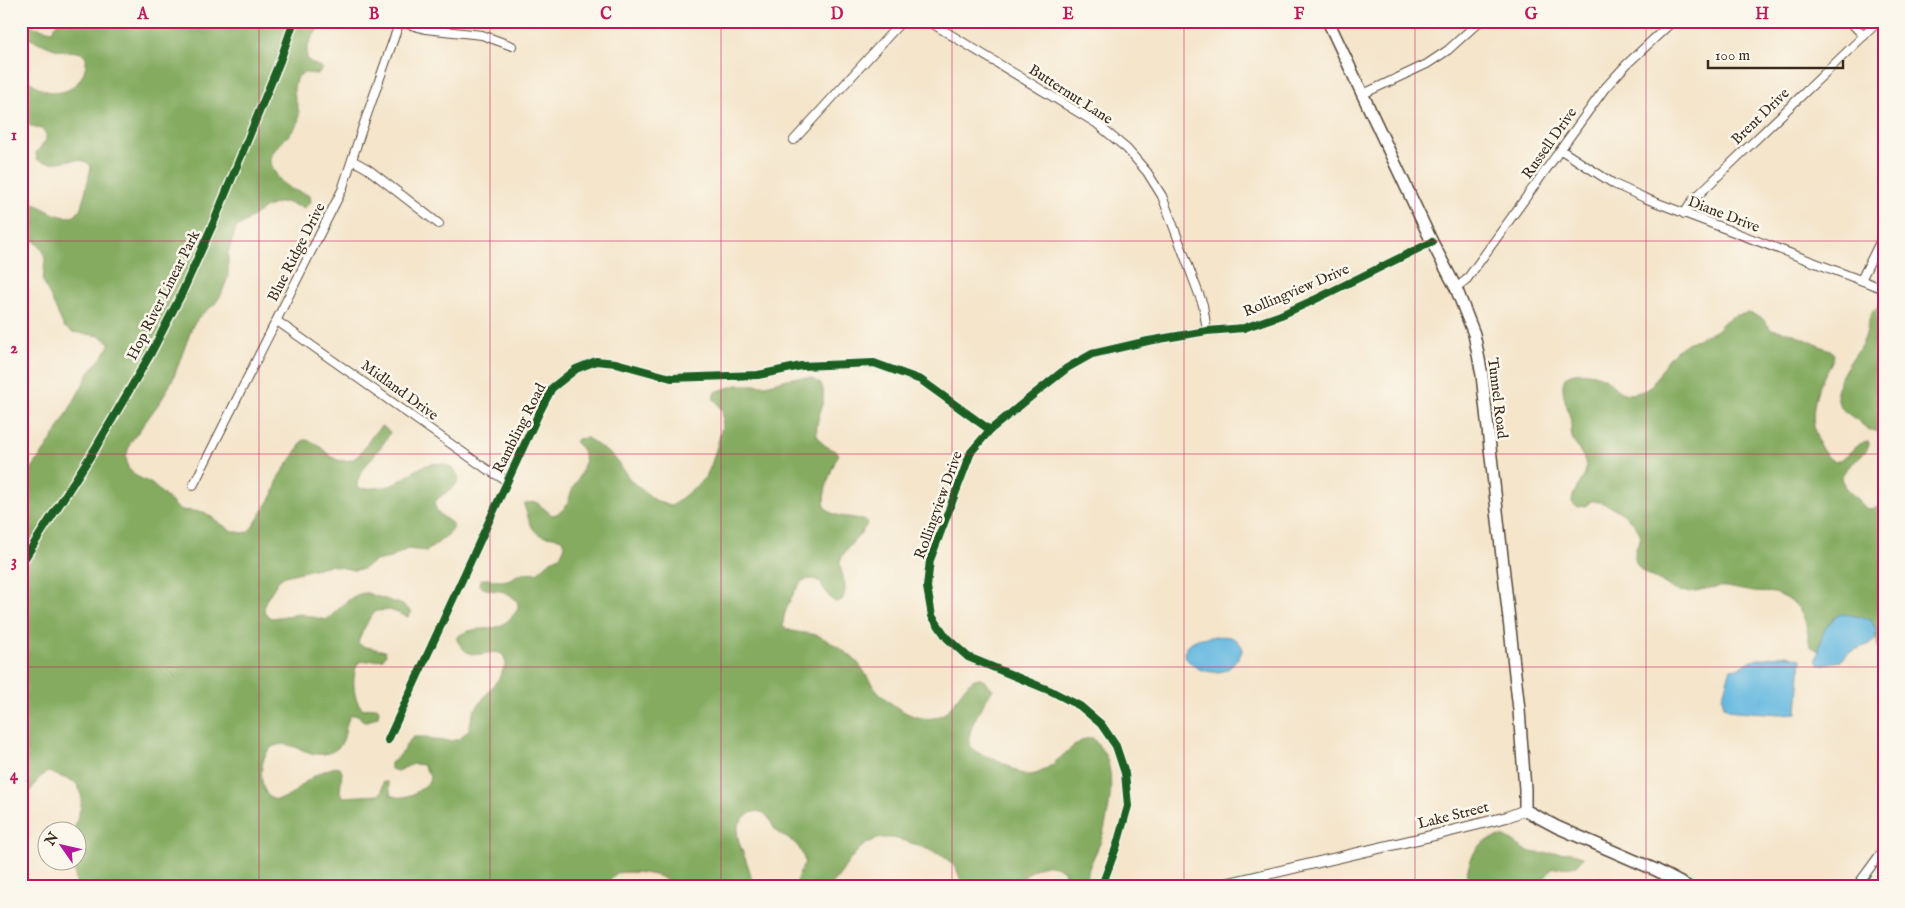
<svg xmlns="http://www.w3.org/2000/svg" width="1905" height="908" font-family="'IM FELL English',serif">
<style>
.forest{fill:#84ab61;stroke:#606a40}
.water{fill:#64b8e0;stroke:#50717f}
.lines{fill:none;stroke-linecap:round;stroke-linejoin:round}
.minor-casing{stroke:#574638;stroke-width:10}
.tertiary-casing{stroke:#574638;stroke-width:12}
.secondary-casing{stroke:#574638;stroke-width:14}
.minor{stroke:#fff;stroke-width:8}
.tertiary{stroke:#fff;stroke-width:10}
.secondary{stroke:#fff;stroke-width:11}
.cycleway-casing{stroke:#fbf7ec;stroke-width:11}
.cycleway{stroke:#1b5e20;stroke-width:8}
.grid{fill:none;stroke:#c2185b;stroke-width:1;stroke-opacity:0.55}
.labels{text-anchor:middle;stroke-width:5;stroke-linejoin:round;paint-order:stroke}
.street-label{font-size:15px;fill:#3b2a1e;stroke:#fbf7ec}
.neatline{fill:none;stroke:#c2185b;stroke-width:2}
.grid-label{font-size:16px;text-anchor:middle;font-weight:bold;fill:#c2185b}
</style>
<rect width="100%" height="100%" fill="#fbf7ec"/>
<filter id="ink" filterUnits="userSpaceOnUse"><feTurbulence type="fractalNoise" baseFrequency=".02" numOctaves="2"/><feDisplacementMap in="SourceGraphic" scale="10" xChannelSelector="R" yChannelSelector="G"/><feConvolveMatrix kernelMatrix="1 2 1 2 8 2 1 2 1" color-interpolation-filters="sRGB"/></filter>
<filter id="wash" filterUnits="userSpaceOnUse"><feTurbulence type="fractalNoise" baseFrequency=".0096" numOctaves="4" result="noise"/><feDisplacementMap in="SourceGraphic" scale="20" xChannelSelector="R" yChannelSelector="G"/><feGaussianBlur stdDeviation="1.12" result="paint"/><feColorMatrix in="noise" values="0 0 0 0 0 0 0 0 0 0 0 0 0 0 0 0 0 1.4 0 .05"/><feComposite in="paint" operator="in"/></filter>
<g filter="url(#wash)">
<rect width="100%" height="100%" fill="#f4e5cb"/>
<g class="forest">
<path d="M58,21H347L340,25L325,23C315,30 305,46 307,58C311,65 318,64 323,69L317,74L304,73L297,77C288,97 303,107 298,122C292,140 259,149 276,174C279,179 283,184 289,188C296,192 304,192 310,196L311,202L304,208L285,202L278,203L266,207L236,228L228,253V277L221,295L215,304L202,314L193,325L173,379L162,399L130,443L126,457L128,468L136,476L152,484L180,510L204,512L230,530L242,533L248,532L254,525L273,495L279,476L295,454L303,440C321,439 326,460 343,461C364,462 367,435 382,426L390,432C384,448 357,469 357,486L362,489C370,488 381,488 389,486C409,479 420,460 443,464C451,466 457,471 459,479C455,491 440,493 434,504L438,513L453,524V527L448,535L427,551L407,549L391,558L375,561L363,569L353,570L330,565L285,576L279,580L273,589L265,602L264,613L271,618L300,614L326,620C339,611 349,593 367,593L403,605L412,612L408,617L390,610L375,611L369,619L359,639L358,642L362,646L385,651L386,654L383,659L359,662C351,672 352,703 364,709L377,707L379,710L378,716L367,722H364L358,715H351C342,727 349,743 333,751C311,763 294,738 274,746C257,754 258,794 273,799C276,800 281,799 284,798C292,796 296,790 302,785C312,776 324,770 336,767H339L342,772L340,792L343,797L379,795L382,791L383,782H388L391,795C404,802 420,791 429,782L430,776L423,765L413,764L397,771L391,769V763L401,754L409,741L414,737H424L433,740L450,741L460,739L469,729L473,712L499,678L506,663L503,655C489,645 472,668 457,640V637C480,620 496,641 518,609V603C504,584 493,596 479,585L480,580C488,577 494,581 501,581C516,580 516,570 537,573L552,560L561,555L565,546L563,540C556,536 550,537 543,536C530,533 528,515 524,505L527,503L536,502L552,515C558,514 561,512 565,507C569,502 569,498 571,493C575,481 587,469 584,455C583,450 579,445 575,442L577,439L587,438L592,441L614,457L631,481L655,500L671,506C674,505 705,479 706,476C712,467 724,425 723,415C722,408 717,403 713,398L715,392L737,385H766L791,378H812L821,384C830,401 810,425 819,439C824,447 832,448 839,454C833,464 821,495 825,506C827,511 833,514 837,515C847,518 859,517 868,522C861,537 846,546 840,561C840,575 850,586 842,600L836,602L832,600C821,588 822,574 802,581C794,591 782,613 783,626C792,635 808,631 819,636C831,642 844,650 854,659C862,666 866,676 872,684C885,701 911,722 934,718C954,715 964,676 981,678L993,689C985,703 958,737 975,751C982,756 992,757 1000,761C1010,765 1019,776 1031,775C1054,772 1076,735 1093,738C1097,744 1103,750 1106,757C1116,780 1108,820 1100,843C1093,860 1087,868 1085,887H1069L1064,871C1044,856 1028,872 1014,887H962C959,867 950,859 932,851C899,838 875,826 850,860C843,869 838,880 828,887H796L798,877L805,862C798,840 794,844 778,832C772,828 772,821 767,816C759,807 747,813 741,821C728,838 755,865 751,887H673C666,872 630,871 616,873L605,887H77L74,869L78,858V830H74C78,813 88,798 75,782L48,772L39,778L28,794L26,811L27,837L21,852V481C49,450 69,410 89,373C95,363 105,356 109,345V342L100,336L72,332L64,327L43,281L45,260L43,250L34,241L21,238V197C39,203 56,221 75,216C77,213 78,213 80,209C82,206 91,170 91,166C78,151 54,170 37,159L36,153L46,140V134L41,129L21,123V74C29,81 41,91 51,92C73,96 88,75 86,56C78,50 71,52 63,51C49,49 36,39 21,37V24L52,31Z"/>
<path d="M1881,306L1884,307C1884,311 1884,316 1884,320C1882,332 1872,345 1880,357L1884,358V432C1872,434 1866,428 1857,420C1850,415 1840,410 1838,401C1832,380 1854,359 1863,342C1869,330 1867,309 1881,306Z"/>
<path d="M1749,313L1761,317L1771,329L1792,333L1831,351L1834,354C1833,362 1828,369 1824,376C1814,396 1809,419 1818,441C1821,449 1827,458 1835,462C1849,459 1854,441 1869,442V445C1863,460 1847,463 1841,478L1845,487L1867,509L1876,508L1884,502V659C1872,644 1881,632 1868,619C1861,618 1855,615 1848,615C1826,613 1824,636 1819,651L1810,646C1806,627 1807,611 1788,599C1784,597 1778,594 1774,593C1768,592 1761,593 1755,592C1742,591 1730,586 1717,587C1705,588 1691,594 1679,591C1672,590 1668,585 1662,582C1638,571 1627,563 1641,537C1637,520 1609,501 1591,501L1586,506L1576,507L1572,502C1572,489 1586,480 1586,468C1586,457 1577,449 1573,440C1570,433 1572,425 1570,418C1568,408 1560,390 1564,380C1569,368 1594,373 1603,377C1611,381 1615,391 1624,393C1630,395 1637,393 1643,391C1657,385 1661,366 1671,356C1685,340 1696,341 1713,332C1718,330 1720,325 1724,322C1731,316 1740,314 1749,313Z"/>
<path d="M1505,837C1516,842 1524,852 1536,853C1552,855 1567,849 1582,856L1583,858L1577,865L1552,869L1537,887H1465C1468,861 1474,837 1505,837Z"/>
</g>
<g class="water">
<path d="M1841,614L1851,615L1871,620L1876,630L1875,639L1870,644L1849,652L1841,661L1819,665L1816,660C1823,638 1820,626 1841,614Z"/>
<path d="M1210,637C1225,636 1236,634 1243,649C1233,669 1224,676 1202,670C1193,667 1188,662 1184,654C1188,640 1198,638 1210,637Z"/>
<polygon points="1787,655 1801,659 1797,713 1781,714 1736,711 1730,710 1724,706 1722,697 1731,669 1738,668 1752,660"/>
</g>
</g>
<g filter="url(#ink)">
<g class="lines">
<defs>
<g id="minor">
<polyline points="928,21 1096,123 1127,149 1147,172 1162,196 1203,305 1207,331"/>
<polyline points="1849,21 1864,36"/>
<polyline points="400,22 425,29 482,35 512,46"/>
<polyline points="1363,94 1427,64 1448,50 1480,21"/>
<polyline points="794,140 902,21"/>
<polyline points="1561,150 1614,184 1647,199 1884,289"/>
<polyline points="352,160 368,169 439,224"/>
<polyline points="1684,214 1693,200 1879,21"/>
<polyline points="1861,280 1884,234"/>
<polyline points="1456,288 1467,279 1605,88 1627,64 1673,21"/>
<polyline points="277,321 485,468 507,481"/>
<polyline points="193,486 342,190 362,129 400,21"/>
<polyline points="388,740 538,415 552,388 576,369 596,361 616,363 671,378 758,375 801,366 874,363 921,380 990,430"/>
<polyline points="1104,887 1104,880 1117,845 1128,806 1125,773 1116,746 1101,724 1080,706 1051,691 968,657 947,638 932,616 927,587 930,560 971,452 990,430 1033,395 1067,368 1092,354 1148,341 1207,331 1244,328 1281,315 1314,300 1432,242"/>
<polyline points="1856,887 1884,849"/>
</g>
<polyline id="tertiary" points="1212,887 1439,834 1507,817 1525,810"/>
<polyline id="secondary" points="1328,21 1432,242 1456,288 1474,334 1482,375 1519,710 1525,789 1525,810 1557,827 1656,870 1688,887"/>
</defs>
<use href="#minor" class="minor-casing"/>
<use href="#tertiary" class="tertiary-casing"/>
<use href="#secondary" class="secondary-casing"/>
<use href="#minor" class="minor"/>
<use href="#tertiary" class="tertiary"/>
<use href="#secondary" class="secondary"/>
<defs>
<g id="cycleway">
<polyline points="21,564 95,449 151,353 181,295 213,224 280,61 294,21"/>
<polyline points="388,740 538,415 552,388 576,369 596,361 616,363 671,378 758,375 801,366 874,363 921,380 990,430"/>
<polyline points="1104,887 1104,880 1117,845 1128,806 1125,773 1116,746 1101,724 1080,706 1051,691 968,657 947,638 932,616 927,587 930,560 971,452 990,430 1033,395 1067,368 1092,354 1148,341 1207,331 1244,328 1281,315 1314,300 1432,242"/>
</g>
</defs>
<use href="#cycleway" class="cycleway-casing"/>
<use href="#cycleway" class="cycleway"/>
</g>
</g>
<path class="grid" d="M259,21V887M490,21V887M721,21V887M952,21V887M1184,21V887M1415,21V887M1646,21V887M21,241H1884M21,454H1884M21,667H1884"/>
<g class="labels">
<g class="street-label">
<text transform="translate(1071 94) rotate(33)" y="5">Butternut Lane</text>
<text transform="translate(1760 116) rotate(-44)" y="5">Brent Drive</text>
<text transform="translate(1549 143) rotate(-55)" y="5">Russell Drive</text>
<text transform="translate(1724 214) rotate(21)" y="5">Diane Drive</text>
<text transform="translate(296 252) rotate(-63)" y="5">Blue Ridge Drive</text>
<text transform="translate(1296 290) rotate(-23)" y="5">Rollingview Drive</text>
<text transform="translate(163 295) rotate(-63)" y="5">Hop River Linear Park</text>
<text transform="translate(400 390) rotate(36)" y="5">Midland Drive</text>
<text transform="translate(1498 398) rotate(83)" y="5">Tunnel Road</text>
<text transform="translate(519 428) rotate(-63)" y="5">Rambling Road</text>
<text transform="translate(938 505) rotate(-70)" y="5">Rollingview Drive</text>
<text transform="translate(1453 815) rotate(-14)" y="5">Lake Street</text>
</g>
</g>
<rect width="1905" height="908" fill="none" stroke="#fbf7ec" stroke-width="55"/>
<g transform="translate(62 846) rotate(304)"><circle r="24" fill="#fbf7ec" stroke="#aea59a"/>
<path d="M0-4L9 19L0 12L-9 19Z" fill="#b5179e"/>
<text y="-8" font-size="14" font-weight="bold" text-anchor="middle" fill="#3b2a1e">N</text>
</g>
<path d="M1708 60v8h135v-8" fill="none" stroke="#3b2a1e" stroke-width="2.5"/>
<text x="1715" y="60" font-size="15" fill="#3b2a1e" stroke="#fbf7ec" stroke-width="4" paint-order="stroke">100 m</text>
<rect x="28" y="28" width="1850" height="852" class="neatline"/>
<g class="grid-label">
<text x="143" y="19">A</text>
<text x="374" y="19">B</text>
<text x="606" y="19">C</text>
<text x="837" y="19">D</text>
<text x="1068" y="19">E</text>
<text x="1299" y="19">F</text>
<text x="1531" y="19">G</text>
<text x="1762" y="19">H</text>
<text x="14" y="140">1</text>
<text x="14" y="353">2</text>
<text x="14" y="566">3</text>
<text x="14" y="780">4</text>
</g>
</svg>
